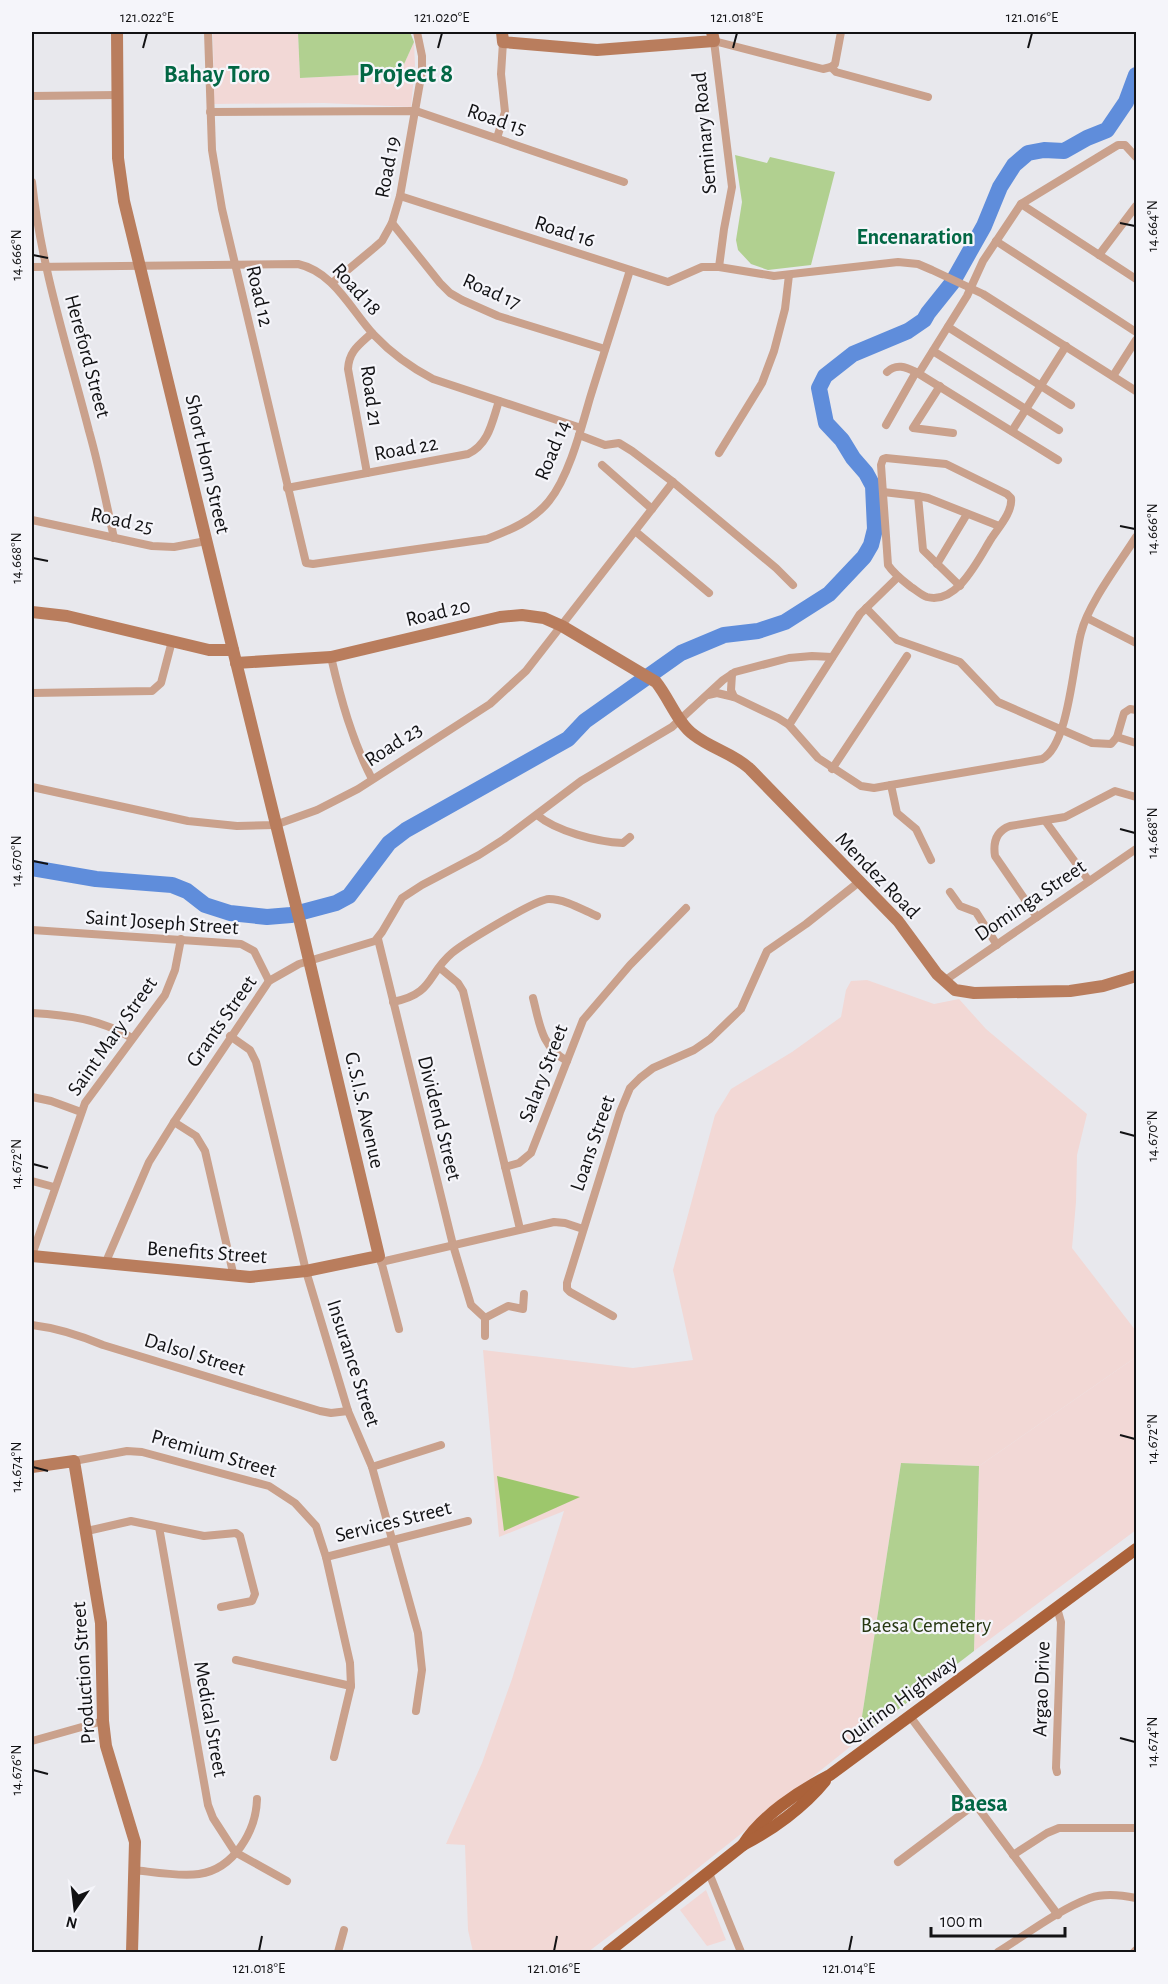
<svg xmlns="http://www.w3.org/2000/svg" width="1168" height="1984" font-family="'Alegreya Sans',sans-serif">
<style>
.commercial{fill:#f2d8d6}
.industrial{fill:#f2d8d5}
.green{fill:#b1d090}
.forest{fill:#9dc76c}
.lines{fill:none;stroke-linecap:round;stroke-linejoin:round}
.river{stroke:#5f8ddb;stroke-width:16}
.street{stroke:#caa18c;stroke-width:8}
.secondary{stroke:#b97d5d;stroke-width:12}
.primary{stroke:#ab623a;stroke-width:12}
.ticks{fill:none;stroke:#121214;stroke-width:2}
.labels{text-anchor:middle;stroke-width:4.5;stroke-linejoin:round;paint-order:stroke}
.street-label{font-size:21px;fill:#121214;stroke:#f5f5fa}
.park-label{font-size:21px;fill:#273812;stroke:#f5f5fa}
.neighbourhood-label{font-size:22px;font-weight:bold;fill:#026744;stroke:#f5f5fa}
.quarter-label{font-size:24px;font-weight:bold;fill:#026744;stroke:#f5f5fa}
.district-label{font-size:27px;font-weight:bold;fill:#026744;stroke:#f5f5fa}
.neatline{fill:none;stroke:#121214;stroke-width:2}
.ticks-label{font-size:15px;text-anchor:middle;fill:#121214}
</style>
<rect width="100%" height="100%" fill="#e8e8ed"/>
<g class="commercial">
<polygon points="242,32 298,32 300,78 400,73 414,42 415,65 411,107 324,103 214,104 213,34"/>
<polygon points="1136,1357 1136,1530 974,1651 979,1466"/>
<polygon points="706,1890 726,1940 707,1946 680,1910"/>
</g>
<polygon class="industrial" points="867,980 934,1004 959,999 986,1029 1087,1114 1077,1155 1076,1202 1072,1248 1136,1331 1136,1357 979,1466 901,1463 861,1723 865,1735 683,1880 588,1952 473,1952 468,1930 465,1845 446,1844 482,1763 512,1679 564,1511 499,1537 483,1350 633,1368 693,1360 673,1270 715,1115 731,1089 792,1052 841,1017 846,990 851,981"/>
<g class="green">
<polygon points="298,32 410,32 414,42 400,73 300,78"/>
<polygon points="735,155 767,163 770,157 835,172 811,265 768,270 751,264 738,250 736,240 742,202"/>
<polygon points="901,1463 979,1466 974,1651 865,1735 861,1723"/>
</g>
<polygon class="forest" points="497,1476 580,1497 504,1531"/>
<g class="lines">
<polyline class="river" points="32,868 96,879 172,885 187,891 205,905 230,913 267,917 291,915 336,903 349,896 389,843 406,830 568,739 585,721 681,653 724,635 758,631 785,622 829,594 864,557 871,545 875,529 873,486 866,473 853,458 842,440 826,423 819,388 825,376 853,354 908,331 924,320 928,313 952,283 984,226 1000,187 1014,165 1028,153 1044,150 1064,151 1087,138 1107,130 1126,102 1136,75"/>
<g class="street">
<path d="M208,32L212,150L222,209L306,563L313,564L487,539C510,530 533,521 549,501C569,476 581,429 590,398C603,356 617,313 630,270"/>
<polyline points="831,67 835,64 841,32"/>
<polyline points="32,96 117,95"/>
<polyline points="210,112 416,111 624,182"/>
<polyline points="497,138 505,112 501,74 503,42"/>
<path d="M32,182C41,267 68,349 89,431C99,466 106,502 114,538"/>
<polyline points="400,196 668,282 702,267 719,267 774,276 898,262 918,264 932,270 983,294 1136,391"/>
<polyline points="1021,204 1136,279"/>
<polyline points="392,223 440,283 450,293 462,300 498,316 605,349"/>
<polyline points="996,241 1136,332"/>
<polyline points="1099,255 1136,206"/>
<path d="M32,267L298,264C334,272 351,310 374,335C392,354 410,367 433,379L581,428"/>
<polyline points="719,267 724,229 732,187 714,41 823,69 831,67 836,72 928,97"/>
<polyline points="332,283 374,248 382,241 392,223 400,196 422,71 422,56 417,32"/>
<polyline points="948,327 1071,405"/>
<polyline points="933,351 1059,430"/>
<path d="M887,372C896,363 906,367 916,372L1058,460"/>
<polyline points="919,373 967,296 983,261 1021,204 1118,145 1125,145 1136,157"/>
<polyline points="1113,376 1136,340"/>
<polyline points="940,386 913,428 953,433"/>
<polyline points="886,425 916,372"/>
<polyline points="1012,431 1066,346"/>
<polyline points="579,435 605,445 619,443 632,451 673,482 776,568 793,585"/>
<polyline points="719,453 762,383 774,351 785,309 789,275"/>
<path d="M886,458L946,464L1007,494L1011,498C1013,512 998,528 991,539C978,560 957,605 927,597C921,595 916,590 911,587C902,580 894,574 888,565L881,465L883,459Z"/>
<polyline points="602,465 652,509"/>
<path d="M367,473L348,369C349,351 359,345 372,333"/>
<path d="M287,488L468,454C489,444 492,422 499,401"/>
<polyline points="883,492 918,496 923,550 960,586"/>
<polyline points="918,496 928,498 999,526"/>
<polyline points="32,520 152,546 174,547 206,541"/>
<polyline points="635,531 709,593"/>
<polyline points="937,564 967,514"/>
<polyline points="866,608 897,640 960,662 998,702 1092,743 1111,744 1117,737 1124,713 1130,709 1136,710"/>
<polyline points="1087,618 1136,643"/>
<path d="M331,657C341,700 352,740 372,779"/>
<polyline points="732,674 731,690 734,697"/>
<polyline points="32,693 152,691 161,683 172,641"/>
<path d="M708,695L717,693L734,697L778,718L789,725L818,758L861,786L874,788L891,785L1042,759C1069,745 1073,663 1081,633C1088,604 1119,564 1136,537"/>
<polyline points="789,725 860,614 898,577"/>
<polyline points="1117,737 1136,743"/>
<polyline points="832,769 907,656"/>
<polyline points="891,785 897,813 916,829 931,860"/>
<polyline points="32,787 188,821 237,826 275,825 317,810 358,789 490,704 526,671 673,482"/>
<path d="M537,815C556,831 597,842 623,843L630,837"/>
<polyline points="1046,822 1089,881"/>
<polyline points="950,892 960,906 976,912 997,945"/>
<path d="M1037,917L995,856C993,843 996,831 1010,826L1065,817L1115,791L1136,797"/>
<polyline points="32,930 241,944 254,951 269,981"/>
<polyline points="378,939 453,1245 471,1305 485,1318"/>
<polyline points="440,968 458,983 463,991 520,1229"/>
<polyline points="944,981 1136,849"/>
<path d="M533,998C540,1025 541,1046 567,1061"/>
<path d="M393,1002C434,994 427,974 452,953C464,943 536,899 549,899C565,899 583,910 597,916"/>
<path d="M32,1013C68,1015 100,1019 132,1038"/>
<polyline points="230,1036 250,1050 256,1062 306,1271 348,1411 372,1467 418,1633 422,1670 416,1711"/>
<polyline points="32,1097 51,1101 81,1112"/>
<polyline points="174,1122 196,1136 205,1151 234,1277"/>
<polyline points="505,1167 519,1163 531,1153 583,1020 630,965 686,908"/>
<polyline points="32,1181 54,1187"/>
<polyline points="32,1255 85,1103 165,995 175,970 181,939"/>
<polyline points="380,1257 399,1329"/>
<polyline points="381,1262 554,1222 565,1223 583,1229"/>
<polyline points="105,1264 149,1162 174,1122 269,981 299,964 375,941 382,932 402,898 422,885 479,855 504,839 581,781 672,727 723,680 735,672 789,658 812,656 832,657"/>
<polyline points="613,1316 570,1292 567,1289 567,1283 620,1112 630,1088 640,1078 653,1068 694,1050 710,1039 741,1009 767,951 806,924 859,882"/>
<path d="M32,1325C57,1328 79,1335 103,1345L320,1411L331,1413L348,1411"/>
<polyline points="485,1336 485,1318 508,1306 523,1309 524,1294"/>
<polyline points="74,1461 127,1451 142,1452 269,1486 295,1503 316,1526 326,1557 350,1663 351,1686 334,1757"/>
<polyline points="372,1467 441,1445"/>
<polyline points="159,1527 208,1805 213,1818 235,1852 287,1881"/>
<polyline points="87,1531 131,1521 204,1536 236,1533 240,1536 255,1594 252,1601 221,1607"/>
<polyline points="326,1557 468,1521"/>
<polyline points="1057,1608 1061,1622 1056,1768 1057,1772"/>
<polyline points="236,1660 351,1686"/>
<polyline points="909,1715 1058,1915"/>
<polyline points="32,1741 103,1721"/>
<polyline points="1013,1855 1047,1833 1059,1828 1136,1828"/>
<polyline points="898,1862 975,1804"/>
<path d="M134,1870C153,1872 180,1877 199,1874C234,1869 256,1831 257,1799"/>
<polyline points="709,1873 741,1952"/>
<polyline points="338,1952 344,1930"/>
<path d="M998,1952C1027,1934 1058,1910 1090,1898C1104,1893 1122,1895 1136,1898"/>
<polyline points="1134,1952 1136,1950"/>
</g>
<g class="secondary">
<polyline points="502,32 503,42 597,50 714,41 712,32"/>
<polyline points="32,612 67,616 209,650 233,650"/>
<path d="M236,663L331,657L500,617L522,615L544,618L562,626L656,682C669,698 678,724 694,735C712,749 733,753 750,769L898,921L937,974L955,990L974,993L1070,991L1103,986L1136,976"/>
<polyline points="32,1256 250,1277 306,1271 379,1256 300,922 221,601 124,201 118,158 117,32"/>
<polyline points="32,1467 74,1461 101,1623 103,1721 106,1746 135,1842 132,1952"/>
</g>
<g class="primary">
<path d="M743,1845C761,1816 799,1791 830,1775L1136,1549"/>
<path d="M608,1952L743,1845C772,1830 804,1807 825,1781"/>
</g>
</g>
<path class="ticks" d="M143,48L147,33M438,48L442,33M733,48L737,33M1028,48L1032,33M1120,223L1135,226M33,255L48,258M1120,526L1135,529M33,558L48,561M1120,829L1135,833M33,861L48,864M1120,1132L1135,1136M33,1164L48,1168M1120,1435L1135,1439M33,1467L48,1471M1120,1738L1135,1742M33,1770L48,1774M259,1951L262,1936M554,1951L557,1936M849,1951L852,1936"/>
<g class="labels">
<g class="street-label">
<text transform="translate(497 119) rotate(19)" y="7">Road 15</text>
<text transform="translate(704 133) rotate(-95)" y="7">Seminary Road</text>
<text transform="translate(387 167) rotate(-79)" y="7">Road 19</text>
<text transform="translate(565 231) rotate(18)" y="7">Road 16</text>
<text transform="translate(357 289) rotate(48)" y="7">Road 18</text>
<text transform="translate(492 291) rotate(24)" y="7">Road 17</text>
<text transform="translate(260 296) rotate(77)" y="7">Road 12</text>
<text transform="translate(88 356) rotate(75)" y="7">Hereford Street</text>
<text transform="translate(372 396) rotate(82)" y="7">Road 21</text>
<text transform="translate(406 448) rotate(-10)" y="7">Road 22</text>
<text transform="translate(552 450) rotate(-68)" y="7">Road 14</text>
<text transform="translate(208 464) rotate(77)" y="7">Short Horn Street</text>
<text transform="translate(122 520) rotate(12)" y="7">Road 25</text>
<text transform="translate(438 612) rotate(-13)" y="7">Road 20</text>
<text transform="translate(393 744) rotate(-33)" y="7">Road 23</text>
<text transform="translate(878 875) rotate(46)" y="7">Mendez Road</text>
<text transform="translate(1030 900) rotate(-34)" y="7">Dominga Street</text>
<text transform="translate(162 922) rotate(4)" y="7">Saint Joseph Street</text>
<text transform="translate(221 1021) rotate(-55)" y="7">Grants Street</text>
<text transform="translate(112 1036) rotate(-55)" y="7">Saint Mary Street</text>
<text transform="translate(543 1073) rotate(-69)" y="7">Salary Street</text>
<text transform="translate(365 1110) rotate(77)" y="7">G.S.I.S. Avenue</text>
<text transform="translate(440 1118) rotate(76)" y="7">Dividend Street</text>
<text transform="translate(592 1143) rotate(-71)" y="7">Loans Street</text>
<text transform="translate(207 1252) rotate(4)" y="7">Benefits Street</text>
<text transform="translate(195 1354) rotate(17)" y="7">Dalsol Street</text>
<text transform="translate(354 1363) rotate(72)" y="7">Insurance Street</text>
<text transform="translate(214 1453) rotate(16)" y="7">Premium Street</text>
<text transform="translate(393 1521) rotate(-14)" y="7">Services Street</text>
<text transform="translate(83 1673) rotate(-94)" y="7">Production Street</text>
<text transform="translate(1041 1689) rotate(-88)" y="7">Argao Drive</text>
<text transform="translate(899 1700) rotate(-36)" y="7">Quirino Highway</text>
<text transform="translate(211 1719) rotate(80)" y="7">Medical Street</text>
</g>
<g class="park-label">
<text x="926" y="1632">Baesa Cemetery</text>
</g>
<g class="neighbourhood-label">
<text x="915" y="244">Encenaration</text>
</g>
<g class="quarter-label">
<text x="217" y="82">Bahay Toro</text>
<text x="979" y="1811">Baesa</text>
</g>
<g class="district-label">
<text x="406" y="82">Project 8</text>
</g>
</g>
<rect width="1168" height="1984" fill="none" stroke="#f5f5fa" stroke-width="66"/>
<g transform="translate(75 1909) rotate(194)" stroke="#f5f5fa" stroke-width="4.5" paint-order="stroke">
<path d="M0-4.5L10 22L0 15L-10 22Z" fill="#121214"/>
<text y="-9" font-size="16" font-weight="bold" text-anchor="middle" fill="#121214">N</text>
</g>
<path d="M931 1927v9h134v-9" fill="none" stroke="#121214" stroke-width="3"/>
<text x="940" y="1927" font-size="18" fill="#121214" stroke="#f5f5fa" stroke-width="4.5" paint-order="stroke">100 m</text>
<rect x="33" y="33" width="1102" height="1918" class="neatline"/>
<g class="ticks-label">
<text x="147" y="22">121.022°E</text>
<text x="442" y="22">121.020°E</text>
<text x="737" y="22">121.018°E</text>
<text x="1032" y="22">121.016°E</text>
<text transform="translate(1152 226) rotate(-90)" y="5">14.664°N</text>
<text transform="translate(16 255) rotate(-90)" y="5">14.666°N</text>
<text transform="translate(1152 529) rotate(-90)" y="5">14.666°N</text>
<text transform="translate(16 558) rotate(-90)" y="5">14.668°N</text>
<text transform="translate(1152 833) rotate(-90)" y="5">14.668°N</text>
<text transform="translate(16 861) rotate(-90)" y="5">14.670°N</text>
<text transform="translate(1152 1136) rotate(-90)" y="5">14.670°N</text>
<text transform="translate(16 1164) rotate(-90)" y="5">14.672°N</text>
<text transform="translate(1152 1439) rotate(-90)" y="5">14.672°N</text>
<text transform="translate(16 1467) rotate(-90)" y="5">14.674°N</text>
<text transform="translate(1152 1742) rotate(-90)" y="5">14.674°N</text>
<text transform="translate(16 1770) rotate(-90)" y="5">14.676°N</text>
<text x="259" y="1973">121.018°E</text>
<text x="554" y="1973">121.016°E</text>
<text x="849" y="1973">121.014°E</text>
</g>
</svg>
